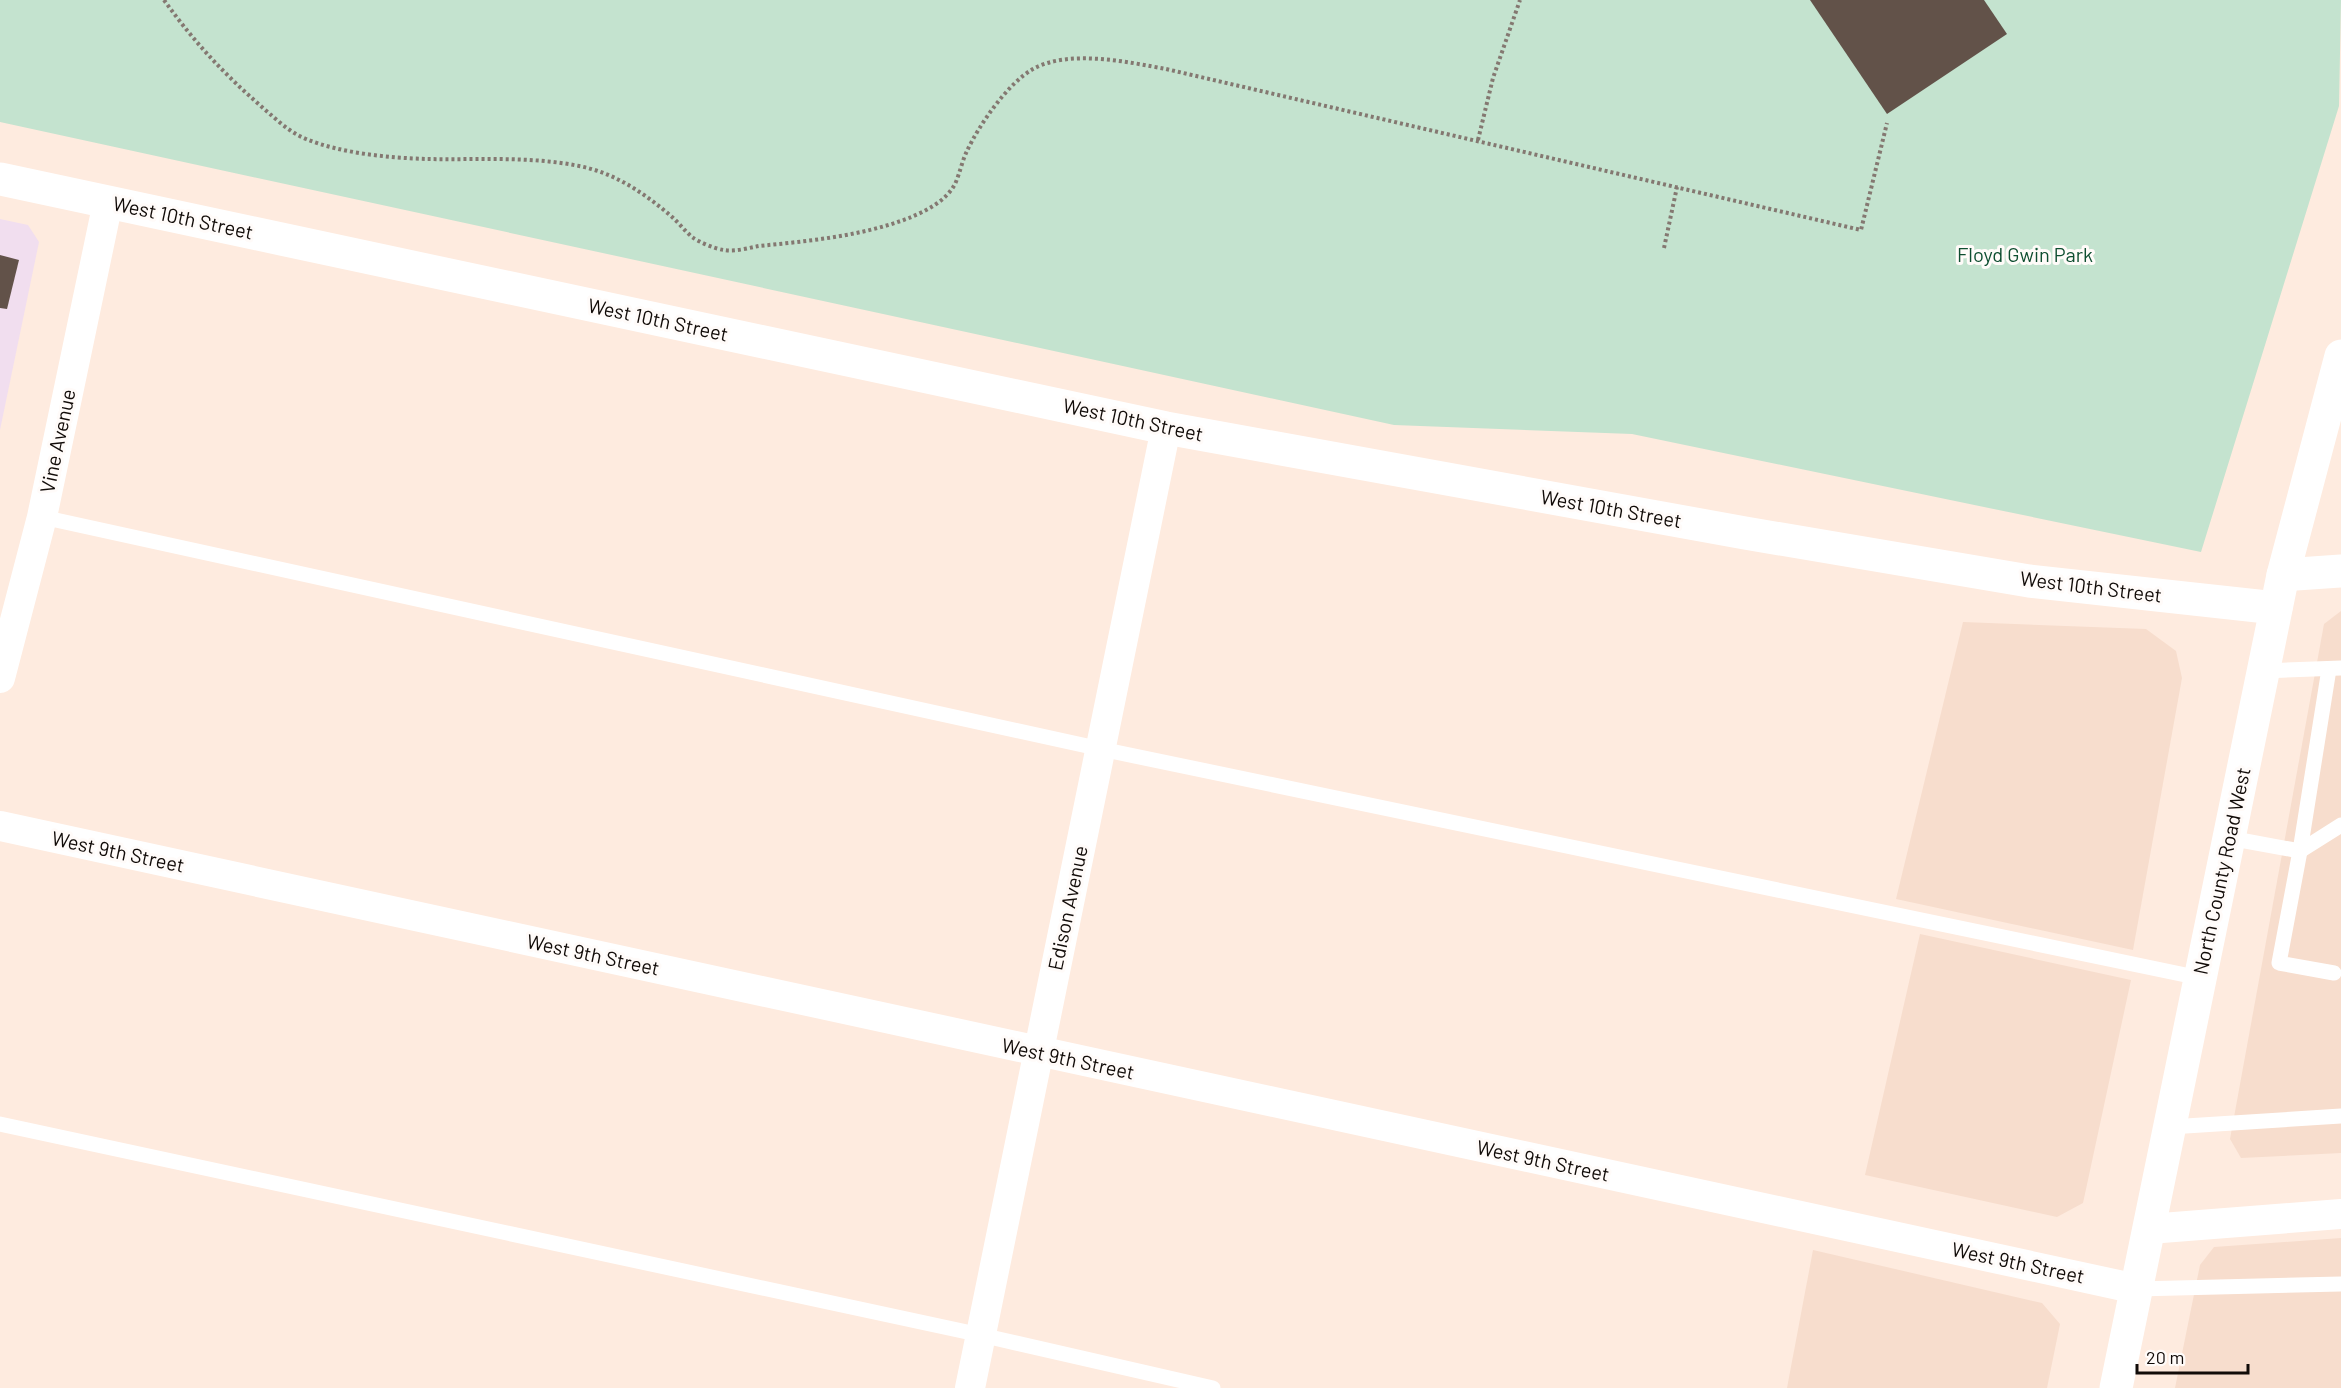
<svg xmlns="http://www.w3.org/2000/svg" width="2341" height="1388" font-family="Barlow,sans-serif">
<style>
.built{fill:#f7ddcd}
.industrial{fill:#f1deef}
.green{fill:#c4e3cf}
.building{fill:#625249}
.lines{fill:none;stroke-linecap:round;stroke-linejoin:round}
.path{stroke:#847871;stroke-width:4;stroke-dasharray:3 3;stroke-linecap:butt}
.lane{stroke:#fff;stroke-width:15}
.street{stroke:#fff;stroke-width:30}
.secondary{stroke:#fff;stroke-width:33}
.labels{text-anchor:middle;stroke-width:6;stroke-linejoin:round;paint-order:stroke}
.street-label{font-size:20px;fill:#110b08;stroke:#fffbf9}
.park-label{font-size:20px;fill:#0e4e30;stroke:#fffbf9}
</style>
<rect width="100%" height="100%" fill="#feebdf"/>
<g class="built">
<polygon points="2341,611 2341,1153 2241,1158 2230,1139 2324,624"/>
<polygon points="1963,622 2146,629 2176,651 2182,678 2133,950 1896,899"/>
<polygon points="1920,934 2131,980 2083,1203 2057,1217 1865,1175"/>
<polygon points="2341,1238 2341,1388 2175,1388 2200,1265 2214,1247"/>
<polygon points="1813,1250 2042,1303 2060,1324 2047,1388 1787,1388"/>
</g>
<polygon class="industrial" points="0,219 28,225 39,242 0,430"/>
<polygon class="green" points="0,0 2341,0 2339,106 2201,552 1632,434 1394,425 0,122"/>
<g class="building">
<polygon points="1810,0 1984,0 2007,34 1887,114"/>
<polygon points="0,255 19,260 7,309 0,308"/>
</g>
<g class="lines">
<g class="path">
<path d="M164,0C194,42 224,74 263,108C276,119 289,132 306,139C340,153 389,158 427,159C477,160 530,156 579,166C615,173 644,193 671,216C678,222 684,230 692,237C699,242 715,249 724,250C735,252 748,248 759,246C809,241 862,236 909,218C926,211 946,201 955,184C960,173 962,161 967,151C979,125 1008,83 1033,69C1069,49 1128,62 1166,69L1861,230L1887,123"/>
<polyline points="1478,140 1493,78 1520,0"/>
<polyline points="1664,248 1677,187"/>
</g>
<g class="lane">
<polyline points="42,517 1101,749 2200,978"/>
<polyline points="2329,669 2300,851 2279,963 2334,973"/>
<polyline points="2263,671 2341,668"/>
<polyline points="2229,838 2300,851 2341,825"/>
<polyline points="0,1124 981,1335 1213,1388"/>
<polyline points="2170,1127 2341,1116"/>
<polyline points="2137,1289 2341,1284"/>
</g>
<g class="street">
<polyline points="0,678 42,517 108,202"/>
<polyline points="0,826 2137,1289"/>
<polyline points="2149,1229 2341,1214"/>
<polyline points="970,1388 1166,428"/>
</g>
<g class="secondary">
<polyline points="0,179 1166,428 1745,533 2029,581 2276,608"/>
<polyline points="2283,575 2341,571"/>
<polyline points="2116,1388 2283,575 2341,356"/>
</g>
</g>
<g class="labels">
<g class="street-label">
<text transform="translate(183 218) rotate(12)" y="7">West 10th Street</text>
<text transform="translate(658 320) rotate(12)" y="7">West 10th Street</text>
<text transform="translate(1133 420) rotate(12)" y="7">West 10th Street</text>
<text transform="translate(58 441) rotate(-78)" y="7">Vine Avenue</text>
<text transform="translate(1611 509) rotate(10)" y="7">West 10th Street</text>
<text transform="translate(2091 587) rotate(7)" y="7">West 10th Street</text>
<text transform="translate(118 852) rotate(12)" y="7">West 9th Street</text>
<text transform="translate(2222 871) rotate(-78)" y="7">North County Road West</text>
<text transform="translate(1068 908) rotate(-78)" y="7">Edison Avenue</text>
<text transform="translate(593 955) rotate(12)" y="7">West 9th Street</text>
<text transform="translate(1068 1059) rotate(12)" y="7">West 9th Street</text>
<text transform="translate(1543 1161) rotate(12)" y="7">West 9th Street</text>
<text transform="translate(2018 1263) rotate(12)" y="7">West 9th Street</text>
</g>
<g class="park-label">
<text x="2025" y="262">Floyd Gwin Park</text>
</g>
</g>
<path d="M2137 1364v9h111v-9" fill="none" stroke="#110b08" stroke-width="3"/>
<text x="2146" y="1364" font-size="18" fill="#110b08" stroke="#fffbf9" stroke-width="4.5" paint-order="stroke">20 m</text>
</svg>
